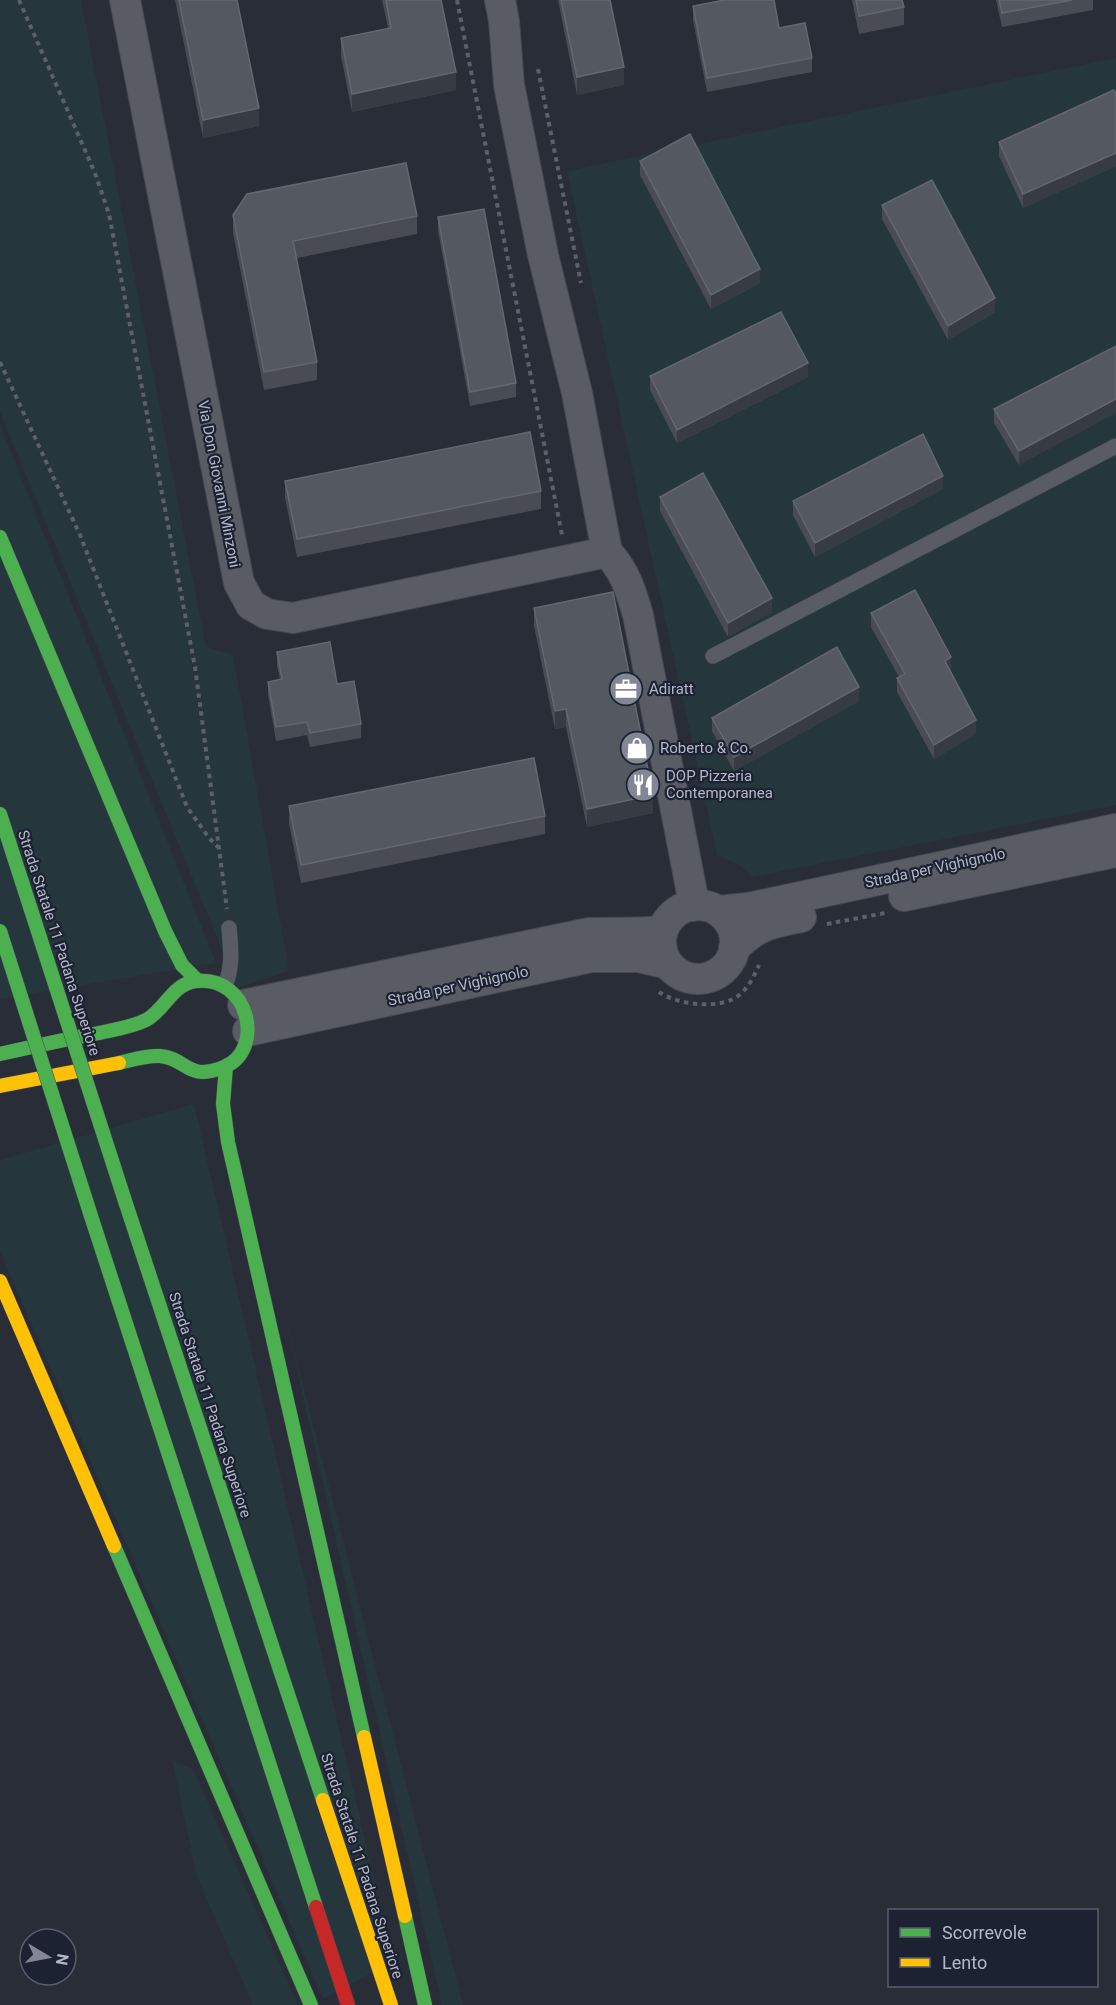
<svg xmlns="http://www.w3.org/2000/svg" width="1116" height="2005" font-family="Roboto,sans-serif">
<style>
.green{fill:#26363d}
.lines{fill:none;stroke-linecap:round;stroke-linejoin:round}
.lane-casing{stroke:#454850;stroke-width:16}
.street-casing{stroke:#454850;stroke-width:32}
.fast-casing{stroke:#454850;stroke-width:15}
.slow-casing{stroke:#454850;stroke-width:15}
.jam-casing{stroke:#454850;stroke-width:15}
.path{stroke:#5c6069;stroke-width:4;stroke-dasharray:4.5 4.5;stroke-linecap:butt}
.lane{stroke:#595c65;stroke-width:15}
.street{stroke:#595c65;stroke-width:30}
.fast{stroke:#4caf50;stroke-width:14}
.slow{stroke:#ffc107;stroke-width:14}
.jam{stroke:#c62828;stroke-width:14}
.fast-bridge-casing{stroke:#464953;stroke-width:15;stroke-linecap:butt}
.fast-bridge{stroke:#4caf50;stroke-width:14}
.wall{fill:#494c55}
.shaded-wall{fill:#373b44}
.building{fill:#545861;stroke:#636771;stroke-width:1.5}
.labels{text-anchor:middle;stroke-width:4.5;stroke-linejoin:round;paint-order:stroke}
.street-label{font-size:15px;fill:#b3b8c8;stroke:#1c2232}
.poi-label{font-size:15px;fill:#b3b8c8;stroke:#1c2232;text-anchor:start}
</style>
<rect width="100%" height="100%" fill="#292d37"/>
<g class="green">
<polygon points="0,0 81,0 206,647 233,655 289,971 238,988 0,412"/>
<polygon points="1116,58 1116,805 752,877 741,866 717,855 567,171"/>
<polygon points="0,425 216,963 0,999"/>
<polygon points="194,1104 393,1961 323,1999 0,1251 0,1160"/>
<polygon points="283,1308 463,2005 442,2005"/>
<polygon points="172,1760 193,1769 298,2005 253,2005 197,1877"/>
</g>
<g class="lines">
<defs>
<g id="lane">
<polyline points="713,656 1116,446"/>
<path d="M225,986C233,966 231,950 229,928"/>
</g>
<g id="street">
<polyline points="125,0 239,583 251,605 267,614 293,618 607,552"/>
<path d="M500,0L504,21L509,85L543,255L577,393L607,552C625,571 631,591 638,615L692,893L693,906"/>
<polyline points="904,896 1116,852"/>
<circle cx="698" cy="942" r="37"/>
<polyline points="718,911 748,908 1116,829"/>
<path d="M734,948C760,924 768,924 801,917"/>
<path d="M243,1005L589,933C614,932 638,934 662,931"/>
<polyline points="248,1031 591,957 638,957 668,964"/>
</g>
<g id="fast">
<polyline points="0,537 165,931 182,965 198,981"/>
<polyline points="0,814 22,882"/>
<path d="M0,1054C31,1047 62,1040 94,1034C111,1030 130,1028 146,1020C165,1010 172,984 196,981C249,975 266,1050 224,1067C187,1082 187,1058 160,1056C146,1055 132,1060 119,1063"/>
<polyline points="226,1066 223,1104 228,1142 364,1737"/>
<polyline points="126,1204 323,1800"/>
<polyline points="91,1216 316,1907"/>
<polyline points="114,1546 311,2005"/>
<polyline points="405,1916 425,2005"/>
</g>
<g id="slow">
<polyline points="0,1086 119,1063"/>
<polyline points="0,1281 114,1546"/>
<polyline points="364,1737 405,1916"/>
<polyline points="323,1800 391,2005"/>
</g>
<polyline id="jam" points="316,1907 348,2005"/>
</defs>
<use href="#lane" class="lane-casing"/>
<use href="#street" class="street-casing"/>
<use href="#fast" class="fast-casing"/>
<use href="#slow" class="slow-casing"/>
<use href="#jam" class="jam-casing"/>
<g class="path">
<polyline points="19,0 95,173 109,214 195,667 227,909"/>
<polyline points="457,0 562,535"/>
<polyline points="538,69 581,283"/>
<polyline points="0,362 80,535 187,807 209,838 218,847"/>
<polyline points="827,924 885,913"/>
<path d="M659,992C676,1004 714,1009 733,999C747,992 753,978 759,965"/>
</g>
<use href="#lane" class="lane"/>
<use href="#street" class="street"/>
<use href="#fast" class="fast"/>
<use href="#slow" class="slow"/>
<use href="#jam" class="jam"/>
<defs>
<g id="fast-bridge">
<polyline points="22,882 126,1204"/>
<polyline points="0,931 91,1216"/>
</g>
</defs>
<use href="#fast-bridge" class="fast-bridge-casing"/>
<use href="#fast-bridge" class="fast-bridge"/>
</g>
<g class="wall">
<polygon points="175,0 237,0 259,126 203,138"/>
<polygon points="382,0 441,0 456,90 352,112 341,56 341,38 388,28"/>
<polygon points="558,0 610,0 624,85 577,95"/>
<polygon points="852,0 902,0 904,7 904,25 859,34"/>
<polygon points="996,0 1093,0 1093,10 1002,27"/>
<polygon points="693,6 779,28 812,58 812,72 707,92 693,20"/>
<polygon points="1116,94 1116,166 1023,208 999,156 999,142"/>
<polygon points="640,161 760,283 711,309 640,175"/>
<polygon points="882,205 995,312 948,340 882,219"/>
<polygon points="233,215 417,216 417,234 297,258 317,362 317,380 264,390 233,233"/>
<polygon points="438,217 516,383 516,397 470,406 438,231"/>
<polygon points="1116,346 1019,465 994,423 994,409"/>
<polygon points="650,376 808,377 677,443 650,390"/>
<polygon points="285,481 541,491 541,509 297,557 285,498"/>
<polygon points="943,489 815,557 793,515 793,501"/>
<polygon points="660,497 772,612 728,637 660,511"/>
<polygon points="534,608 653,813 587,827 566,727 555,729 534,626"/>
<polygon points="871,613 950,671 976,734 934,759 897,692 897,678 899,677 871,627"/>
<polygon points="277,652 337,684 361,724 361,738 310,747 307,735 276,741 268,695 268,682 280,679 277,666"/>
<polygon points="859,701 734,771 712,731 712,718"/>
<polygon points="289,806 545,816 545,834 301,883 289,824"/>
</g>
<g class="shaded-wall">
<polygon points="624,67 624,85 577,95 577,77"/>
<polygon points="456,72 456,90 352,112 352,94"/>
<polygon points="259,108 259,126 203,138 203,120"/>
<polygon points="1116,153 1116,166 1023,208 1023,194"/>
<polygon points="760,269 760,283 711,309 711,295"/>
<polygon points="995,298 995,312 948,340 948,326"/>
<polygon points="808,363 808,377 677,443 677,430"/>
<polygon points="1116,399 1116,413 1019,465 1019,451"/>
<polygon points="943,476 943,489 815,557 815,543"/>
<polygon points="772,598 772,612 728,637 728,623"/>
<polygon points="951,657 951,671 945,661"/>
<polygon points="859,687 859,701 734,771 734,757"/>
<polygon points="566,709 566,727 555,729 555,711"/>
<polygon points="976,720 976,734 934,759 934,745"/>
<polygon points="653,795 653,813 587,827 587,809"/>
</g>
<g class="building">
<polygon points="179,0 237,0 259,108 203,120"/>
<polygon points="386,0 441,0 456,72 352,94 341,38 391,28"/>
<polygon points="561,0 610,0 624,67 577,77"/>
<polygon points="725,0 774,0 779,28 805,23 812,58 707,78 693,6"/>
<polygon points="856,0 902,0 904,7 859,16"/>
<polygon points="999,0 1072,0 1002,13"/>
<polygon points="1114,90 1116,94 1116,153 1023,194 999,142"/>
<polygon points="690,134 760,269 711,295 640,161"/>
<polygon points="406,163 417,216 293,241 317,362 264,372 233,215 247,194"/>
<polygon points="932,180 995,298 948,326 882,205"/>
<polygon points="484,209 516,383 470,392 438,217"/>
<polygon points="781,312 808,363 677,430 650,376"/>
<polygon points="1116,346 1116,399 1019,451 994,409"/>
<polygon points="530,432 541,491 297,539 285,481"/>
<polygon points="923,434 943,476 815,543 793,501"/>
<polygon points="703,473 772,598 728,623 660,497"/>
<polygon points="915,590 951,657 945,661 976,720 934,745 897,678 905,674 871,613"/>
<polygon points="613,592 653,795 587,809 566,709 555,711 534,608"/>
<polygon points="330,642 337,684 354,681 361,724 310,733 307,722 276,727 268,682 282,679 277,652"/>
<polygon points="837,647 859,687 734,757 712,718"/>
<polygon points="534,758 545,816 301,865 289,806"/>
</g>
<defs>
<symbol id="office-disc" viewBox="-11 -11 22 22"><circle r="9.5" fill="#838795" stroke="#1c2232"/><path d="M-6-3h4V-5.5h4V-3h4V5H-6ZM-1-4.5V-3h2v-1.5ZM-6 0V1H6V0Z" fill="#fff"/></symbol>
<symbol id="shop-disc" viewBox="-11 -11 22 22"><circle r="9.5" fill="#838795" stroke="#1c2232"/><path d="M-5-2.5h2.3a2.7 3.5 0 0 1 5.4 0H5L5.5 6h-11ZM-1.5-2.5h3a1.5 2.3 0 0 0-3 0Z" fill="#fff"/></symbol>
<symbol id="restaurant-disc" viewBox="-11 -11 22 22"><circle r="9.5" fill="#838795" stroke="#1c2232"/><path d="M-5-6h1v4h1v-4h1v4h1v-4h1v5L-1.5 .5V6h-2V.5L-5-1ZM5-6V6H3V1.5H1.5Q1.5-4 5-6Z" fill="#fff"/></symbol>
</defs>
<g fill-rule="evenodd">
<use href="#office-disc" x="607" y="670" width="38" height="38"/>
<use href="#shop-disc" x="618" y="729" width="38" height="38"/>
<use href="#restaurant-disc" x="624" y="766" width="38" height="38"/>
</g>
<g class="labels">
<g class="street-label">
<text transform="translate(219 484) rotate(79)" y="5">Via Don Giovanni Minzoni</text>
<text transform="translate(935 868) rotate(-12)" y="5">Strada per Vighignolo</text>
<text transform="translate(59 943) rotate(72)" y="5">Strada Statale 11 Padana Superiore</text>
<text transform="translate(458 986) rotate(-12)" y="5">Strada per Vighignolo</text>
<text transform="translate(210 1405) rotate(72)" y="5">Strada Statale 11 Padana Superiore</text>
<text transform="translate(362 1866) rotate(72)" y="5">Strada Statale 11 Padana Superiore</text>
</g>
<g class="poi-label">
<text x="649" y="694">Adiratt</text>
<text x="660" y="753">Roberto &amp; Co.</text>
<text x="666" y="781">DOP Pizzeria<tspan x="666" dy="17">Contemporanea</tspan></text>
</g>
</g>
<rect x="888" y="1909" width="210" height="78" fill="#1c2232" stroke="#585e6e" stroke-width="1.5"/>
<rect x="900" y="1928" width="30" height="9" fill="#4caf50" stroke="#585e6e" stroke-width="1.5"/>
<text x="942" y="1939" font-size="18" fill="#b3b8c8">Scorrevole</text>
<rect x="900" y="1958" width="30" height="9" fill="#ffc107" stroke="#585e6e" stroke-width="1.5"/>
<text x="942" y="1969" font-size="18" fill="#b3b8c8">Lento</text>
<g transform="translate(48 1957) rotate(100)"><circle r="28" fill="#1c2232" stroke="#585e6e" stroke-width="1.5"/>
<path d="M0-4.5L10 22L0 15L-10 22Z" fill="#838795"/>
<text y="-9" font-size="16" font-weight="bold" text-anchor="middle" fill="#b3b8c8">N</text>
</g>
</svg>
